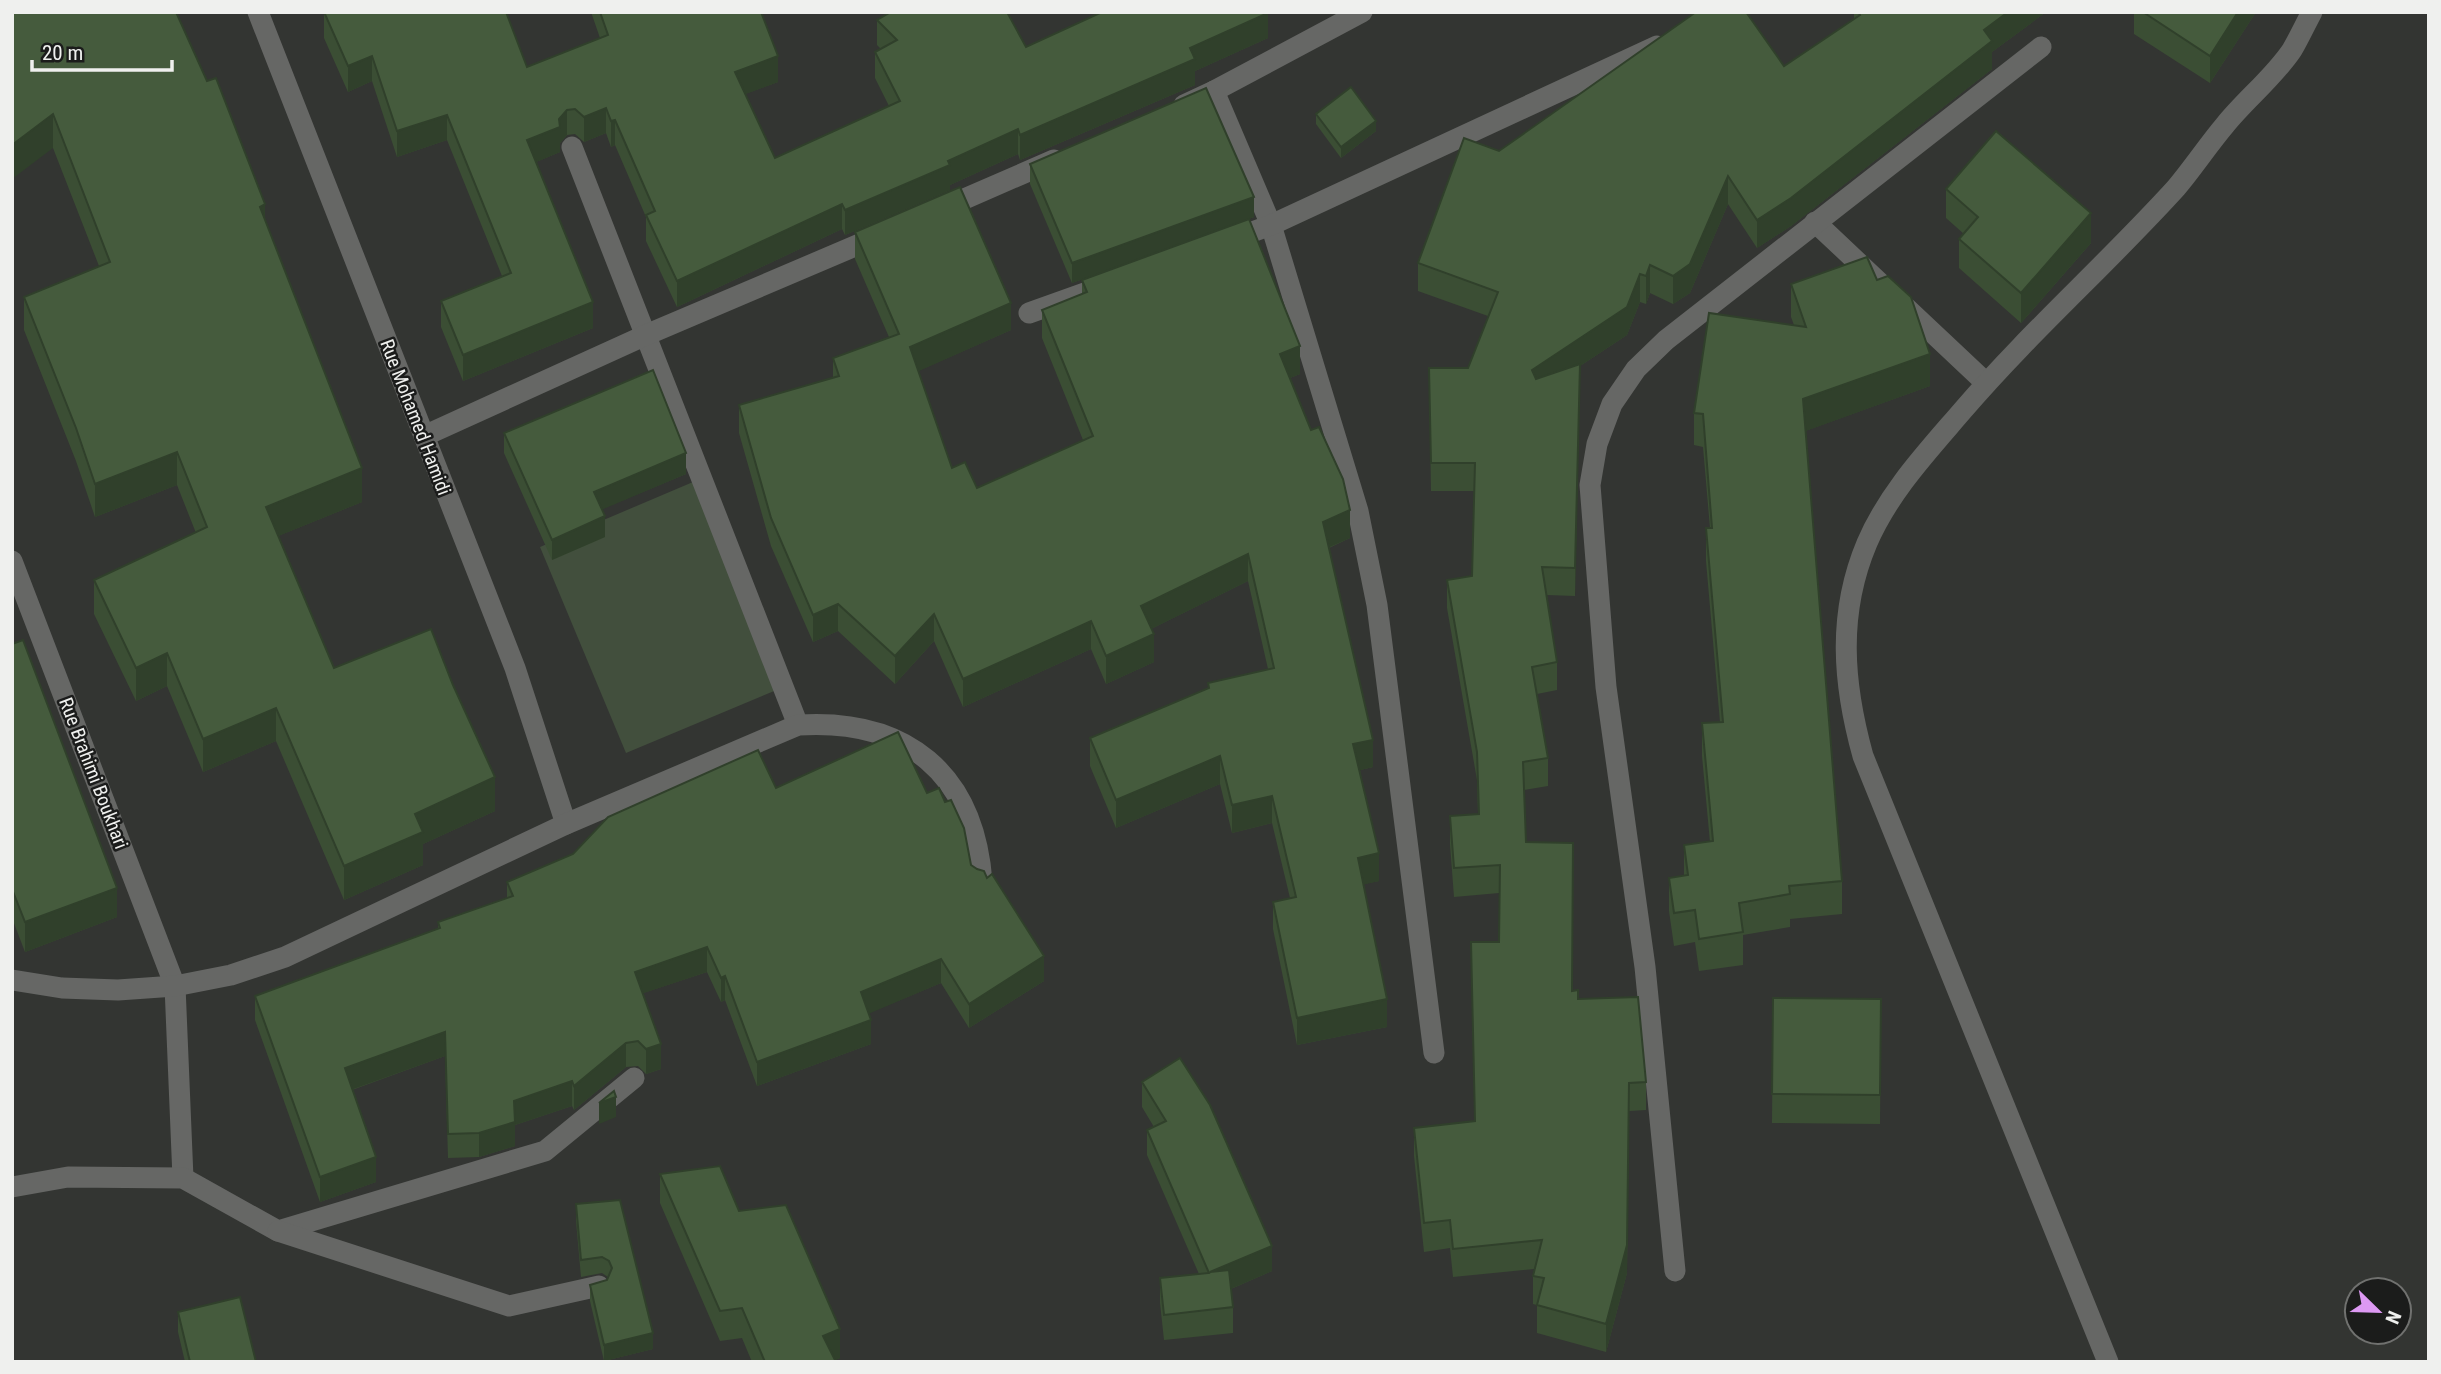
<svg xmlns="http://www.w3.org/2000/svg" width="2441" height="1374" font-family="'Roboto Condensed',sans-serif">
<style>
.green{fill:#424f3d}
.lines{fill:none;stroke-linecap:round;stroke-linejoin:round}
.minor{stroke:#666765;stroke-width:21}
.wall{fill:#3b4e34}
.shaded-wall{fill:#30402b}
.building{fill:#455b3d;stroke:#30402b;stroke-width:2}
.labels{text-anchor:middle;stroke-width:5;stroke-linejoin:round;paint-order:stroke}
.street-label{font-size:19px;fill:#eff0ee;stroke:#1b1c1b}
</style>
<rect width="100%" height="100%" fill="#333532"/>
<polygon class="green" points="693,482 779,689 626,753 540,547"/>
<g class="lines">
<g class="minor">
<polyline points="258,12 515,668 566,824"/>
<polyline points="1214,91 1271,225 1358,511 1377,605 1434,1053"/>
<polyline points="1184,105 1214,91 1362,12"/>
<polyline points="572,147 798,725"/>
<polyline points="939,210 1054,160"/>
<polyline points="1815,222 1986,383"/>
<polyline points="1228,241 1271,225 1657,46"/>
<polyline points="1029,313 1099,288"/>
<polyline points="424,436 646,335 881,235"/>
<polyline points="12,561 175,986 183,1178"/>
<path d="M12,980L62,988L118,990L175,986L231,975L285,957L566,824L798,725C906,718 974,773 982,882"/>
<polyline points="12,1187 68,1177 183,1178 278,1231 545,1151 634,1078"/>
<polyline points="278,1231 509,1306 599,1286"/>
<polyline points="1675,1271 1645,967 1606,687 1590,485 1597,444 1612,404 1636,369 1666,340 2041,47"/>
<path d="M2108,1362L1863,756C1843,684 1837,614 1867,543C1889,492 1927,452 1963,410C2030,332 2107,264 2176,188C2193,168 2208,145 2225,125C2246,99 2274,77 2292,50C2299,38 2305,25 2312,12"/>
</g>
</g>
<g class="wall">
<polygon points="12,12 265,220 362,502 278,536 334,668 495,811 423,844 423,865 344,900 276,741 203,772 167,686 136,701 94,614 94,580 196,533 177,485 95,517 76,461 24,330 24,297 99,266 53,148"/>
<polygon points="324,12 527,67 600,38 591,12 761,12 778,82 745,94 775,158 889,106 875,78 875,52 881,49 877,45 877,20 1026,47 1268,38 1195,71 1195,85 1020,160 1018,154 950,185 950,190 845,235 842,229 677,307 646,241 646,217 615,145 611,147 606,133 584,142 575,134 567,135 560,143 560,152 536,162 593,328 463,381 441,327 441,301 502,276 447,140 397,157 372,81 348,92 324,38"/>
<polygon points="1854,12 2046,12 1992,52 1992,69 1791,226 1757,248 1728,204 1690,293 1673,304 1650,293 1646,304 1640,302 1627,335 1580,366 1575,596 1547,595 1557,662 1557,690 1537,694 1548,758 1548,786 1524,790 1526,842 1572,991 1646,1082 1646,1110 1629,1111 1627,1273 1606,1352 1537,1333 1537,1305 1533,1304 1533,1276 1534,1269 1453,1277 1450,1248 1424,1252 1414,1156 1414,1128 1474,1122 1499,942 1499,893 1454,897 1450,844 1450,816 1478,814 1477,780 1447,608 1447,580 1472,576 1474,491 1431,491 1429,368 1468,368 1488,316 1418,291 1418,263 1499,151 1784,66 1854,19"/>
<polygon points="2134,12 2256,12 2210,83 2134,34"/>
<polygon points="1316,114 1376,131 1341,158 1316,124"/>
<polygon points="1030,164 1254,217 1072,283 1030,184"/>
<polygon points="1946,189 2091,243 2021,323 1959,268 1959,239 1964,234 1946,218"/>
<polygon points="855,232 1011,330 918,371 952,468 977,488 1083,440 1042,338 1042,310 1082,294 1082,280 1300,374 1290,378 1350,538 1329,548 1373,767 1360,770 1379,881 1363,884 1387,1027 1297,1045 1273,929 1273,902 1290,898 1272,823 1232,833 1220,784 1116,828 1090,766 1090,738 1208,688 1208,683 1268,669 1248,581 1151,629 1154,662 1106,684 1091,649 963,707 934,641 895,684 838,631 813,642 771,546 739,433 739,405 833,378 833,358 889,337 855,259"/>
<polygon points="1877,280 1930,386 1805,431 1842,881 1842,914 1790,919 1790,927 1743,935 1743,965 1699,971 1695,942 1674,946 1669,911 1669,878 1684,876 1684,845 1710,842 1702,756 1702,723 1720,722 1706,561 1706,528 1710,528 1703,447 1694,445 1694,413 1794,325 1791,317 1791,284"/>
<polygon points="504,433 686,474 602,509 605,537 552,560 504,453"/>
<polygon points="12,644 117,917 25,952 12,918"/>
<polygon points="776,788 927,793 1044,981 969,1028 941,983 869,1013 871,1044 757,1086 725,1000 721,1002 707,972 643,993 661,1069 646,1074 638,1066 626,1067 574,1110 572,1106 515,1125 515,1146 479,1157 448,1158 445,1056 352,1090 376,1182 320,1202 255,1020 255,996 438,929 438,922 507,898 507,882"/>
<polygon points="1773,998 1881,999 1880,1124 1772,1123"/>
<polygon points="1142,1082 1272,1271 1231,1289 1233,1307 1233,1333 1164,1340 1160,1303 1160,1278 1199,1274 1147,1155 1147,1130 1154,1127 1142,1107"/>
<polygon points="660,1174 739,1211 840,1358 835,1360 836,1362 752,1362 742,1338 720,1341 660,1203"/>
<polygon points="620,1200 653,1349 604,1361 590,1301 590,1285 607,1280 608,1277 602,1273 581,1277 576,1221 576,1204"/>
<polygon points="178,1312 256,1362 185,1362 178,1332"/>
</g>
<g class="shaded-wall">
<polygon points="2008,12 2046,12 1992,52 1992,69 1791,226 1757,248 1757,220 1984,30"/>
<polygon points="2238,12 2256,12 2210,83 2210,56"/>
<polygon points="1268,13 1268,38 1195,71 1195,85 1020,160 1020,135 1190,48"/>
<polygon points="372,56 372,81 348,92 348,66"/>
<polygon points="778,56 778,82 735,98 735,72"/>
<polygon points="606,108 606,133 584,142 584,117"/>
<polygon points="567,110 567,135 560,143 560,152 527,166 527,140 559,119"/>
<polygon points="53,114 53,148 12,179 12,145"/>
<polygon points="447,115 447,140 397,157 397,131"/>
<polygon points="615,120 615,145 611,147 611,121"/>
<polygon points="1376,121 1376,131 1341,158 1341,147"/>
<polygon points="1018,129 1018,154 950,185 950,190 845,235 845,210"/>
<polygon points="1728,176 1728,204 1690,293 1673,304 1673,276"/>
<polygon points="1254,197 1254,217 1072,283 1072,263"/>
<polygon points="265,204 265,238 260,207"/>
<polygon points="842,204 842,229 677,307 677,281"/>
<polygon points="2091,213 2091,243 2021,323 2021,293"/>
<polygon points="1650,265 1650,293 1646,304 1646,276"/>
<polygon points="1640,274 1640,302 1627,335 1580,366 1575,596 1575,568 1532,398 1532,370"/>
<polygon points="593,302 593,328 463,381 463,355"/>
<polygon points="1011,303 1011,330 910,375 910,347"/>
<polygon points="1300,346 1300,374 1280,382 1280,354"/>
<polygon points="1930,354 1930,386 1803,432 1803,399"/>
<polygon points="177,452 177,485 95,517 95,484"/>
<polygon points="686,453 686,474 594,513 594,492"/>
<polygon points="362,468 362,502 266,541 266,507"/>
<polygon points="1350,510 1350,538 1323,550 1323,522"/>
<polygon points="605,516 605,537 552,560 552,540"/>
<polygon points="1248,554 1248,581 1141,634 1141,606"/>
<polygon points="838,604 838,631 813,642 813,615"/>
<polygon points="934,614 934,641 895,684 895,656"/>
<polygon points="1091,621 1091,649 963,707 963,679"/>
<polygon points="1154,634 1154,662 1106,684 1106,656"/>
<polygon points="167,653 167,686 136,701 136,668"/>
<polygon points="276,708 276,741 203,772 203,739"/>
<polygon points="1373,740 1373,767 1353,772 1353,744"/>
<polygon points="1220,756 1220,784 1116,828 1116,800"/>
<polygon points="495,777 495,811 423,844 423,865 344,900 344,866 415,814"/>
<polygon points="1272,796 1272,823 1232,833 1232,805"/>
<polygon points="1379,853 1379,881 1358,886 1358,858"/>
<polygon points="117,888 117,917 25,952 25,922"/>
<polygon points="707,947 707,972 635,996 635,972"/>
<polygon points="1044,956 1044,981 969,1028 969,1004"/>
<polygon points="941,959 941,983 861,1017 861,992"/>
<polygon points="725,976 725,1000 721,1002 721,978"/>
<polygon points="1387,999 1387,1027 1297,1045 1297,1018"/>
<polygon points="871,1020 871,1044 757,1086 757,1062"/>
<polygon points="445,1032 445,1056 345,1092 345,1068"/>
<polygon points="626,1043 626,1067 574,1110 574,1086"/>
<polygon points="661,1044 661,1069 646,1074 646,1049"/>
<polygon points="572,1081 572,1106 515,1125 515,1146 479,1157 479,1133 514,1101"/>
<polygon points="1629,1083 1627,1273 1606,1352 1606,1324"/>
<polygon points="616,1097 616,1117 599,1124 599,1103"/>
<polygon points="376,1157 376,1182 320,1202 320,1177"/>
<polygon points="1272,1246 1272,1271 1210,1298 1210,1272"/>
<polygon points="840,1329 840,1358 832,1362 823,1336"/>
<polygon points="653,1333 653,1349 604,1361 604,1345"/>
</g>
<g class="building">
<polygon points="12,12 176,12 207,81 216,78 265,204 260,207 362,468 266,507 334,668 431,629 453,685 495,777 415,814 423,832 344,866 276,708 203,739 167,653 136,668 94,580 207,527 177,452 95,484 76,428 24,297 110,262 53,114 12,145"/>
<polygon points="324,12 506,12 527,67 608,35 600,12 761,12 778,56 735,72 775,158 900,101 875,52 897,40 877,20 891,12 1007,12 1026,47 1102,12 1268,13 1190,48 1195,59 1020,135 1018,129 948,161 950,165 845,210 842,204 677,281 646,215 655,211 615,120 611,121 606,108 584,117 575,109 567,110 559,119 560,127 527,140 593,302 463,355 441,301 511,273 447,115 397,131 372,56 348,66"/>
<polygon points="1696,12 1746,12 1784,66 1860,15 1858,12 2008,12 1984,30 1992,41 1791,198 1757,220 1728,176 1690,264 1673,276 1650,265 1646,276 1640,274 1627,307 1532,370 1536,379 1580,364 1575,568 1542,567 1557,662 1532,667 1548,758 1523,762 1526,842 1573,843 1572,991 1578,990 1578,999 1638,997 1646,1082 1629,1083 1627,1245 1606,1324 1537,1305 1544,1278 1533,1276 1542,1240 1453,1249 1450,1220 1424,1223 1414,1128 1475,1121 1471,942 1499,942 1500,865 1454,868 1450,816 1479,814 1477,752 1447,580 1472,576 1475,463 1431,463 1429,368 1468,368 1498,292 1418,263 1464,138 1499,151"/>
<polygon points="2143,12 2238,12 2210,56"/>
<polygon points="1351,87 1376,121 1341,147 1316,114"/>
<polygon points="1206,88 1254,197 1072,263 1030,164"/>
<polygon points="1996,131 2091,213 2021,293 1959,239 1978,217 1946,189"/>
<polygon points="960,187 1011,303 910,347 952,468 965,462 977,488 1093,436 1042,310 1087,292 1082,280 1249,219 1300,346 1280,354 1311,430 1319,427 1343,479 1350,510 1323,522 1373,740 1353,744 1379,853 1358,858 1387,999 1297,1018 1273,902 1296,897 1272,796 1232,805 1220,756 1116,800 1090,738 1209,688 1208,683 1274,668 1248,554 1141,606 1154,634 1106,656 1091,621 963,679 934,614 895,656 838,604 813,615 771,518 739,405 839,376 833,358 899,334 855,232"/>
<polygon points="1867,257 1877,280 1888,276 1911,297 1930,354 1803,399 1842,881 1789,886 1790,894 1739,903 1743,932 1699,939 1695,910 1674,913 1669,878 1688,875 1684,845 1713,841 1702,723 1723,722 1706,528 1712,528 1703,414 1694,413 1709,313 1806,327 1791,284"/>
<polygon points="653,370 686,453 594,492 605,516 552,540 504,433"/>
<polygon points="23,640 117,888 25,922 12,889 12,644"/>
<polygon points="898,732 927,793 939,788 945,802 951,800 964,828 971,865 977,869 984,871 987,878 992,874 1044,956 969,1004 941,959 861,992 871,1020 757,1062 725,976 721,978 707,947 635,972 661,1044 646,1049 638,1041 626,1043 574,1086 572,1081 514,1101 515,1122 479,1133 448,1134 445,1032 345,1068 376,1157 320,1177 255,996 440,928 438,922 513,896 507,882 573,854 608,817 758,750 776,788"/>
<polygon points="1773,998 1881,999 1880,1095 1772,1094"/>
<polygon points="1180,1058 1210,1105 1272,1246 1210,1272 1229,1270 1233,1307 1164,1315 1160,1278 1209,1273 1147,1130 1166,1121 1142,1082"/>
<polygon points="614,1091 616,1097 599,1103"/>
<polygon points="720,1166 739,1211 786,1205 840,1329 823,1336 836,1362 765,1362 742,1308 720,1311 660,1174"/>
<polygon points="620,1200 653,1333 604,1345 590,1285 607,1280 612,1268 609,1261 602,1257 581,1260 576,1204"/>
<polygon points="240,1297 256,1362 190,1362 178,1312"/>
</g>
<g class="labels">
<g class="street-label">
<text transform="translate(416 417) rotate(69)" y="7">Rue Mohamed Hamidi</text>
<text transform="translate(94 773) rotate(69)" y="7">Rue Brahimi Boukhari</text>
</g>
</g>
<rect width="2441" height="1374" fill="none" stroke="#eff0ee" stroke-width="28"/>
<g transform="translate(2378 1311) rotate(113)"><circle r="33" fill="#1b1c1b" stroke="#70716f" stroke-width="2"/>
<path d="M0-5L12 26L0 18L-12 26Z" fill="#dd99f3"/>
<text y="-10" font-size="19" font-weight="bold" text-anchor="middle" fill="#eff0ee">N</text>
</g>
<path d="M32 60v10h140v-10" fill="none" stroke="#eff0ee" stroke-width="3.5"/>
<text x="42" y="60" font-size="21" fill="#eff0ee" stroke="#1b1c1b" stroke-width="5" paint-order="stroke">20 m</text>
</svg>
